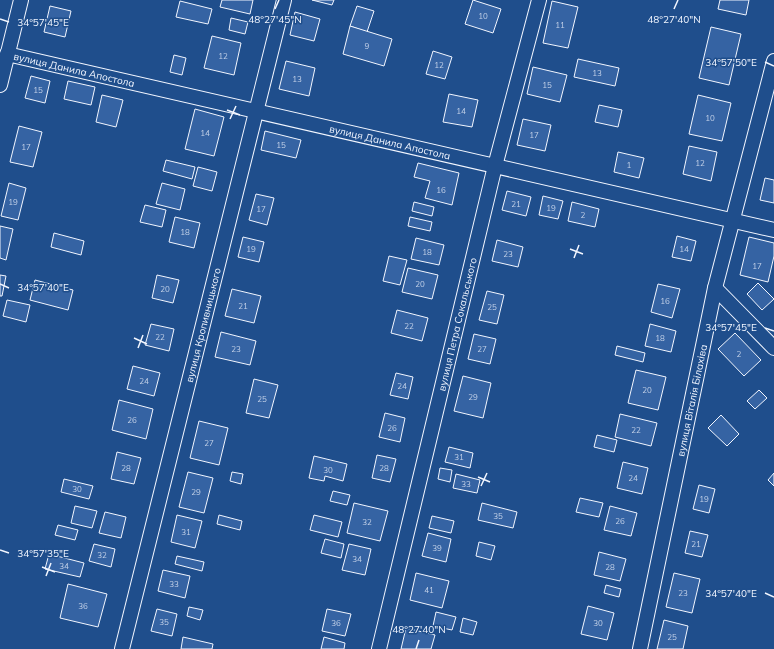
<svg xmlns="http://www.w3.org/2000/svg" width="774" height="649" font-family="Mulish,sans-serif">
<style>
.building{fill:#3563a3;stroke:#f2f6ff}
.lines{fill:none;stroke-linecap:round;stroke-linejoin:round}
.minor-casing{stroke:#f2f6ff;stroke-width:16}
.minor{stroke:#1f4e8c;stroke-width:14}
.ticks{fill:none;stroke:#f2f6ff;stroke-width:1.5}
.labels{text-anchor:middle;stroke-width:3;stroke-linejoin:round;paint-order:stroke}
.number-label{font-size:8px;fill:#c3d1e8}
.street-label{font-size:10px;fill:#f2f6ff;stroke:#1f4e8c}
.ticks-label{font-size:10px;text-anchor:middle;fill:#f2f6ff;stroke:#1f4e8c;stroke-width:3;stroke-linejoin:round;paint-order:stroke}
</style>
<rect width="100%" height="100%" fill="#1f4e8c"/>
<g class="building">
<polygon points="222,0 253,0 250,14 220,7"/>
<polygon points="312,0 334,0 332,5"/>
<polygon points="473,0 501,9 493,33 465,24"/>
<polygon points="720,0 749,0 746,15 718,9"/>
<polygon points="180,1 212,9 208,24 176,17"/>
<polygon points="552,1 578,7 568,48 543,43"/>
<polygon points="50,6 71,11 65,37 44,32"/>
<polygon points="357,6 374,11 367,32 350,26"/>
<polygon points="295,12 320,19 314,41 290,35"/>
<polygon points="231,18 248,22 245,34 229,30"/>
<polygon points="350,26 392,39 384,66 343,54"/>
<polygon points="711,27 741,34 729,85 699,78"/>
<polygon points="212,36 241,43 234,75 204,68"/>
<polygon points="433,51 452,57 445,79 426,74"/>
<polygon points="174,55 186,58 182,75 170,72"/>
<polygon points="578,59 619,68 615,86 574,77"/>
<polygon points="286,61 315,68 309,96 279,89"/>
<polygon points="533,67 567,75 560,102 527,94"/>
<polygon points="31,76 50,81 45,103 25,98"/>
<polygon points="68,81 95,87 91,105 64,99"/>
<polygon points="449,94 478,100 472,127 443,122"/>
<polygon points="102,95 123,100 116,127 96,122"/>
<polygon points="698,95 731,103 722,141 689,134"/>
<polygon points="599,105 622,110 618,127 595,122"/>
<polygon points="195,109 224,117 214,156 185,149"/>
<polygon points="523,119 551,125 545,151 517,145"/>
<polygon points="19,126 42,132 33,167 10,162"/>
<polygon points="265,131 301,140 296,158 261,150"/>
<polygon points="689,146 717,152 711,181 683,174"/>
<polygon points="618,152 644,158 639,178 614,172"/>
<polygon points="166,160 195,167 192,179 163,171"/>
<polygon points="418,163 459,173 452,205 425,198 430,181 414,177"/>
<polygon points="198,167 217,172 212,191 193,186"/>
<polygon points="765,178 774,180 774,203 760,200"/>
<polygon points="9,183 26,188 18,220 1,216"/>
<polygon points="162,183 185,189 180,210 156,204"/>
<polygon points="507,191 531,197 526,216 502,210"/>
<polygon points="256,194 274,198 267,225 249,220"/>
<polygon points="543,196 563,201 558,219 539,215"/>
<polygon points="414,202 434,207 432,216 412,211"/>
<polygon points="572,202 599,209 595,227 568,221"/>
<polygon points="145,205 166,210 162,227 140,222"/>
<polygon points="175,217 200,223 194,248 169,242"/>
<polygon points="410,217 432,222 430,231 408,226"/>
<polygon points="0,226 13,229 6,260 0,258"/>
<polygon points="54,233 84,241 81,255 51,247"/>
<polygon points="677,236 696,241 691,261 672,257"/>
<polygon points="243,237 264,242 259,262 238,257"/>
<polygon points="749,237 774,243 774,256 768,282 740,275"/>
<polygon points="416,238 444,245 439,265 411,259"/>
<polygon points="497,240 523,247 518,267 492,261"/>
<polygon points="389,256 407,260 400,285 383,281"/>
<polygon points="408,268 438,275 432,299 402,292"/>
<polygon points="0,275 6,276 2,296 0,296"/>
<polygon points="157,275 179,280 173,303 152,298"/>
<polygon points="35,280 73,290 68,310 30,300"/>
<polygon points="758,283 774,299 762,310 747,294"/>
<polygon points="658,284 680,289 672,318 651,312"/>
<polygon points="232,289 261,296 254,323 225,316"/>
<polygon points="487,291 504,295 497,324 479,320"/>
<polygon points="7,300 30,305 26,322 3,316"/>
<polygon points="397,310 428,318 422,341 391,333"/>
<polygon points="151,324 174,329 169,351 145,345"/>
<polygon points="650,324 676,331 671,352 645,346"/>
<polygon points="221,332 256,341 250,365 215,357"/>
<polygon points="735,333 761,360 744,376 718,349"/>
<polygon points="474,334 496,339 490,364 468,359"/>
<polygon points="617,346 645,353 643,362 615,355"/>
<polygon points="133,366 160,373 154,396 127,389"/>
<polygon points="636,370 666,377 658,410 628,403"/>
<polygon points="396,373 413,377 408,399 390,395"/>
<polygon points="463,376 491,383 483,418 454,411"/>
<polygon points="254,379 278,385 269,418 246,413"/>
<polygon points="759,390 767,398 755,409 747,401"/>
<polygon points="119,400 153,409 146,439 112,430"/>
<polygon points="385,413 405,418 400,442 379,437"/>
<polygon points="620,414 657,423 651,446 615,437"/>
<polygon points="721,415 739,434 727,446 708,428"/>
<polygon points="199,421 228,428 219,465 190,458"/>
<polygon points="597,435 617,440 614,452 594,447"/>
<polygon points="449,447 473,453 470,468 445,462"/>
<polygon points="117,452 141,458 134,484 111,479"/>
<polygon points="377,455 396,459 390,482 372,478"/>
<polygon points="314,456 347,464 343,481 325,476 324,481 309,478"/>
<polygon points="623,462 648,468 642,494 617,488"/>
<polygon points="440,468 452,470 450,482 438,479"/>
<polygon points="188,472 213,478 204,513 179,507"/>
<polygon points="232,472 243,474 241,484 230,481"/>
<polygon points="774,473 774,486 768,480"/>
<polygon points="456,474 480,480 477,493 453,488"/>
<polygon points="64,479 93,486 89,499 61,492"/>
<polygon points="699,485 715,489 709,513 693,509"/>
<polygon points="333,491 350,495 347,505 330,501"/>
<polygon points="580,498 603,503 599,517 576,512"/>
<polygon points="354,503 388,511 380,541 347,533"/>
<polygon points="482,503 517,512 513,528 478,520"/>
<polygon points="75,506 97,511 92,528 71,523"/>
<polygon points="610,506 637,513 631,536 604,530"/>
<polygon points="105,512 126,517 121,538 99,533"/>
<polygon points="177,515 202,521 195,548 171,542"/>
<polygon points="219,515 242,521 240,530 217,524"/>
<polygon points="314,515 342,522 338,537 310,530"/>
<polygon points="432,516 454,521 451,533 429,528"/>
<polygon points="58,525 78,530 75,540 55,535"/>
<polygon points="690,531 708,535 702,557 685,553"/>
<polygon points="428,533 451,539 446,562 422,556"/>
<polygon points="325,539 344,544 341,558 321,553"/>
<polygon points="479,542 495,546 491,560 476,556"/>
<polygon points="94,544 115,549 111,567 89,561"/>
<polygon points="349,544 371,549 365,575 342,570"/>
<polygon points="599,552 626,559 620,581 594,575"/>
<polygon points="49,554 84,563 80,577 45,569"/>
<polygon points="177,556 204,562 202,571 175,564"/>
<polygon points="163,570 190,576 185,598 158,591"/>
<polygon points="416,573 449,581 442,608 410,600"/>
<polygon points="674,573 700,579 692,613 666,607"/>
<polygon points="68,584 107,594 98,627 60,618"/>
<polygon points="606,585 621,589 619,597 604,593"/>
<polygon points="588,606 614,613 607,640 581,634"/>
<polygon points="189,607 203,610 200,620 187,616"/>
<polygon points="157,609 177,614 172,636 151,631"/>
<polygon points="327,609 351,614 345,636 322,631"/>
<polygon points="436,612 456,617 452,630 433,626"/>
<polygon points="463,618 477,622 473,635 460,632"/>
<polygon points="664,620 688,626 683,649 657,649"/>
<polygon points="406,628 435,635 431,649 401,649"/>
<polygon points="183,637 213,644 212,649 181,649"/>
<polygon points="324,637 345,643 344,649 321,649"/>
</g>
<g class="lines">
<defs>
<g id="minor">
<path id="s1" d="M7,54L774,230"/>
<polyline points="0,85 21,0"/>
<polyline points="715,288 774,348"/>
<path id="s2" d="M122,649L284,0"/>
<path id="s3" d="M379,649L495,166L539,0"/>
<path id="s4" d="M640,649L715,288L774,61"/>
</g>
</defs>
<use href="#minor" class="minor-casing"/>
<use href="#minor" class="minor"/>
</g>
<path class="ticks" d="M275,9L279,0M674,9L678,0M0,19L9,22M765,62L774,66M227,110L240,115M230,119L236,106M570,249L583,254M574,258L579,245M0,284L9,288M765,328L774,331M134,338L147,344M138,348L143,335M478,477L490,482M481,486L487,473M0,550L9,553M42,567L55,572M46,576L51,563M765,593L774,597M416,649L419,640"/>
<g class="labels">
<g class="number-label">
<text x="483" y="19">10</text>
<text x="560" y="28">11</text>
<text x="367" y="49">9</text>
<text x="223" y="59">12</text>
<text x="439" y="68">12</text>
<text x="597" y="76">13</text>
<text x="297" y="82">13</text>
<text x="547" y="88">15</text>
<text x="38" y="93">15</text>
<text x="461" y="114">14</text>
<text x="710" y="121">10</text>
<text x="205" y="136">14</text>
<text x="534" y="138">17</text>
<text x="281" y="148">15</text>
<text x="26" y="150">17</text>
<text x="700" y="166">12</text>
<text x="629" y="168">1</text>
<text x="441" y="193">16</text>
<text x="13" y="205">19</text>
<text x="516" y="207">21</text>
<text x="551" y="211">19</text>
<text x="261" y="212">17</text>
<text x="583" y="218">2</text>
<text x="185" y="235">18</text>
<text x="251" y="252">19</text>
<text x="684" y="252">14</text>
<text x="427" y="255">18</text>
<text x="508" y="257">23</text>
<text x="757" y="269">17</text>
<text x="420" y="287">20</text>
<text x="165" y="292">20</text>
<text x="665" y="304">16</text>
<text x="243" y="309">21</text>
<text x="492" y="310">25</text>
<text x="409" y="329">22</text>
<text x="160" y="340">22</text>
<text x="660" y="341">18</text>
<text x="236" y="352">23</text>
<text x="482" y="352">27</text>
<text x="739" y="357">2</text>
<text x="144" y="384">24</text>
<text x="402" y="389">24</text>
<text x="647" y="393">20</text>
<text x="473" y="400">29</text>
<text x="262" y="402">25</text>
<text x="132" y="423">26</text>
<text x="392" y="431">26</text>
<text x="636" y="433">22</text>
<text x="209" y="446">27</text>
<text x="459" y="460">31</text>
<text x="126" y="471">28</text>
<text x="384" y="471">28</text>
<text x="328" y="473">30</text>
<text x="633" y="481">24</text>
<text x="466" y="487">33</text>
<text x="77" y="492">30</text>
<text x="196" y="495">29</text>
<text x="704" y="502">19</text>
<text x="498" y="519">35</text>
<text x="620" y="524">26</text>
<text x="367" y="525">32</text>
<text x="186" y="535">31</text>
<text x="696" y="547">21</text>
<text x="437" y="551">39</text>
<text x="102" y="558">32</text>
<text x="357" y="562">34</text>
<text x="64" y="569">34</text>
<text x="610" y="570">28</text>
<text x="174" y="587">33</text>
<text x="429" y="593">41</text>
<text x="683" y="596">23</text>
<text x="83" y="609">36</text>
<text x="164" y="625">35</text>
<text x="336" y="626">36</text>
<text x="598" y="626">30</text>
<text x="672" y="640">25</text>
</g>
<g class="street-label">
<text dy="4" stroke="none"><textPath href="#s1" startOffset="69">вулиця Данила Апостола</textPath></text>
<text dy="4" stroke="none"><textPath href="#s1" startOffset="393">вулиця Данила Апостола</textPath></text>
<text dy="4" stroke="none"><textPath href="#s2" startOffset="334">вулиця Кропивницького</textPath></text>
<text dy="4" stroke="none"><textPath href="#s3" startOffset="334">вулиця Петра Сокальського</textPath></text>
<text dy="4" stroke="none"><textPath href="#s4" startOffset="254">вулиця Віталія Білахіва</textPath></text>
</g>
</g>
<g class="ticks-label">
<text x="275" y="23">48°27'45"N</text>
<text x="674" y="23">48°27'40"N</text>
<text x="43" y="26">34°57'45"E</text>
<text x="731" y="66">34°57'50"E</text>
<text x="43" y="291">34°57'40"E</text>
<text x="731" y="331">34°57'45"E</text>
<text x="43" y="557">34°57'35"E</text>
<text x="731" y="597">34°57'40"E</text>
<text x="419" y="633">48°27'40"N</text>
</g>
</svg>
